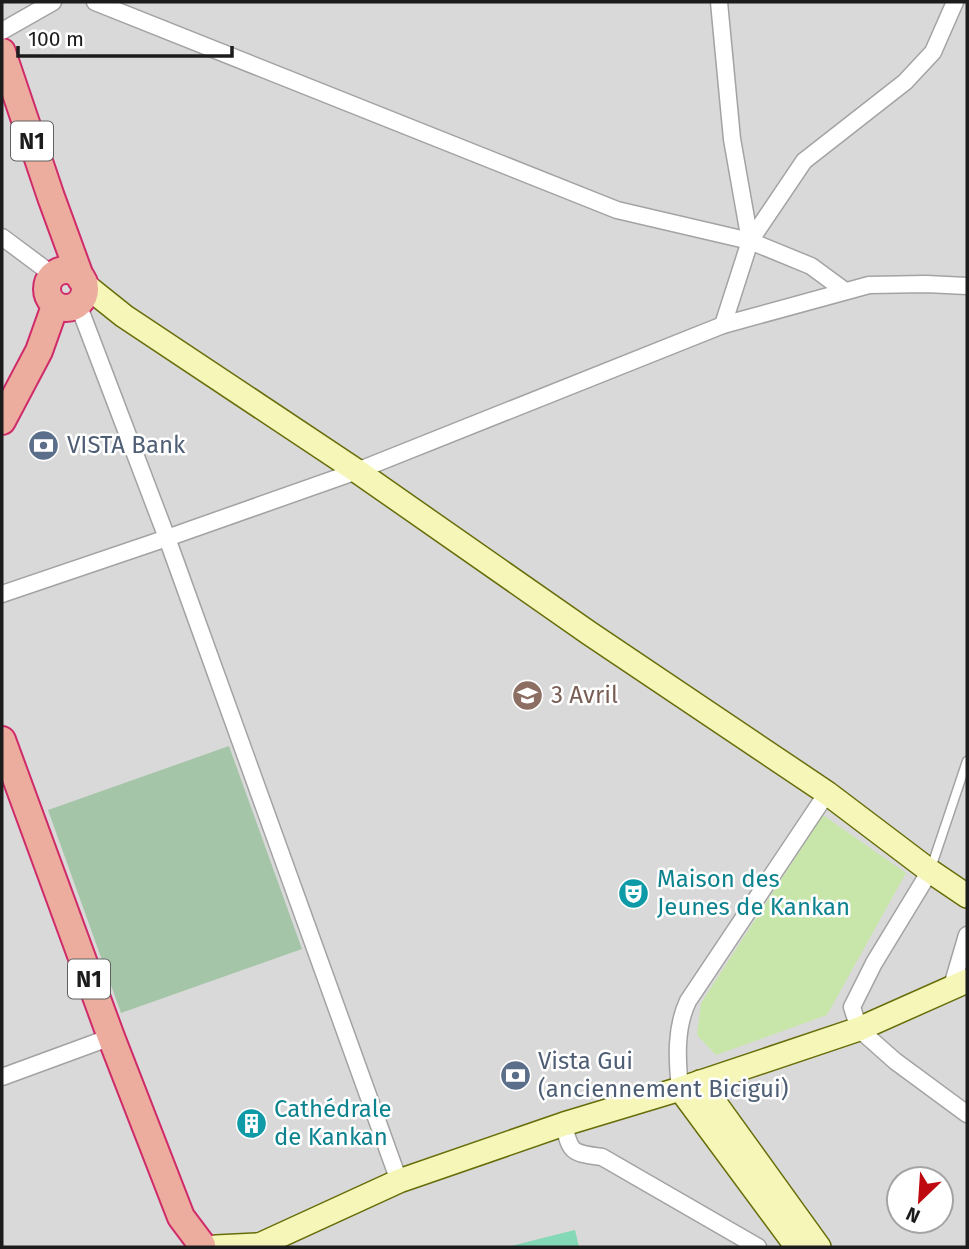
<svg xmlns="http://www.w3.org/2000/svg" width="969" height="1249" font-family="'Fira Sans',sans-serif">
<style>
.residential{fill:#dad9d9;fill-rule:evenodd}
.grass{fill:#c9e6aa}
.cemetery{fill:#a4c5a8}
.pitch{fill:#83d9b5}
.lines{fill:none;stroke-linecap:round;stroke-linejoin:round}
.service-casing{stroke:#a3a3a3;stroke-width:11}
.minor-casing{stroke:#a3a3a3;stroke-width:19}
.secondary-casing{stroke:#666d09;stroke-width:26}
.trunk-casing{stroke:#cf2b6a;stroke-width:30}
.service{stroke:#fff;stroke-width:8}
.minor{stroke:#fff;stroke-width:16}
.secondary{stroke:#f5f6b7;stroke-width:23}
.trunk{stroke:#ecac9e;stroke-width:26}
.labels{text-anchor:middle;stroke-width:5;stroke-linejoin:round;paint-order:stroke}
.shield{fill:#fff;stroke:#606060;stroke-width:2}
.shield-label{font-size:23px;font-weight:bold;fill:#1c1c1c}
.service-label{font-size:24px;fill:#4e5e75;stroke:#fff;text-anchor:start}
.education-label{font-size:24px;fill:#785e54;stroke:#fff;text-anchor:start}
.culture-label{font-size:24px;fill:#0d838f;stroke:#fff;text-anchor:start}
</style>
<rect width="100%" height="100%" fill="#ede9e2"/>
<path class="residential" d="M2,2H967V1247H2ZM899,1179H941V1221H899Z"/>
<polygon class="grass" points="823,815 906,873 827,1015 716,1055 697,1035 701,1003"/>
<polygon class="cemetery" points="229,746 302,949 121,1013 48,810"/>
<polygon class="pitch" points="575,1230 579,1247 507,1247"/>
<g class="lines">
<defs>
<polyline id="service" points="931,868 967,761"/>
<g id="minor">
<polyline points="95,2 617,210 750,241 811,266 845,291"/>
<polyline points="719,2 732,139 750,241"/>
<polyline points="2,31 53,2"/>
<polyline points="2,237 53,275"/>
<polyline points="78,304 167,538 399,1181"/>
<polyline points="723,325 750,241 804,161 905,82 933,52 955,2"/>
<polyline points="2,594 167,538 357,471 723,325 869,285 926,284 967,286"/>
<polyline points="930,871 874,963 852,1007 859,1029 895,1061 967,1114"/>
<polyline points="952,986 967,935"/>
<polyline points="2,1077 111,1037"/>
<path d="M680,1089C677,1060 675,1028 688,1001L827,793"/>
<path d="M564,1124C570,1154 573,1153 602,1157L758,1247"/>
</g>
<g id="secondary">
<polyline points="84,284 124,316 357,471 589,633 827,793 930,871 967,896"/>
<polyline points="700,1082 819,1247"/>
<polyline points="680,1089 797,1247"/>
<polyline points="216,1247 258,1245"/>
<polyline points="255,1247 399,1181 564,1124 680,1089 859,1029 967,981"/>
</g>
<g id="trunk">
<polyline points="2,52 51,197 81,279"/>
<circle cx="66" cy="289" r="19"/>
<polyline points="2,421 39,351 55,306"/>
<polyline points="2,740 111,1037 181,1217 202,1245"/>
</g>
</defs>
<use href="#service" class="service-casing"/>
<use href="#minor" class="minor-casing"/>
<use href="#secondary" class="secondary-casing"/>
<use href="#trunk" class="trunk-casing"/>
<use href="#service" class="service"/>
<use href="#minor" class="minor"/>
<use href="#secondary" class="secondary"/>
<use href="#trunk" class="trunk"/>
</g>
<defs>
<symbol id="bank-disc" viewBox="-11 -11 22 22"><circle r="9.5" fill="#5c6f8a" stroke="#fff"/><path d="M-6-4H6V4H-6ZM0-2.3a2.3 2.3 0 1 0 0 4.6a2.3 2.3 0 1 0 0-4.6Z" fill="#fff"/></symbol>
<symbol id="university-disc" viewBox="-11 -11 22 22"><circle r="9.5" fill="#8d6e63" stroke="#fff"/><path d="M0-5L7-2L0 1L-7-2ZM-4 1L0 2.5L4 1V4Q0 6-4 4Z" fill="#fff"/></symbol>
<symbol id="theatre-disc" viewBox="-11 -11 22 22"><circle r="9.5" fill="#0f9aa8" stroke="#fff"/><path d="M-5-5.5Q0-4 5-5.5V0Q5 5 0 6Q-5 5-5 0ZM-3.3-2.5H-1v1.5H-3.3ZM1-2.5H3.3v1.5H1ZM-2.8 1Q0 5.5 2.8 1Z" fill="#fff"/></symbol>
<symbol id="building-disc" viewBox="-11 -11 22 22"><circle r="9.5" fill="#0f9aa8" stroke="#fff"/><path d="M-4-6H4V6H1V3H-1V6H-4ZM-2.5-4.3h1.7v1.8h-1.7ZM.8-4.3h1.7v1.8H.8ZM-2.5-1h1.7V.8h-1.7ZM.8-1h1.7V.8H.8Z" fill="#fff"/></symbol>
</defs>
<g fill-rule="evenodd">
<use href="#bank-disc" x="26" y="428" width="35" height="35"/>
<use href="#university-disc" x="510" y="678" width="35" height="35"/>
<use href="#theatre-disc" x="616" y="876" width="35" height="35"/>
<use href="#bank-disc" x="498" y="1058" width="35" height="35"/>
<use href="#building-disc" x="234" y="1106" width="35" height="35"/>
</g>
<g class="labels">
<g class="shield">
<rect x="11" y="121.5" width="42" height="39" rx="5"/>
<rect x="68" y="959.5" width="42" height="39" rx="5"/>
</g>
<g class="shield-label">
<text x="32" y="149">N1</text>
<text x="89" y="987">N1</text>
</g>
<g class="service-label">
<text x="67" y="453">VISTA Bank</text>
<text x="538" y="1069">Vista Gui<tspan x="538" dy="28">(anciennement Bicigui)</tspan></text>
</g>
<g class="education-label">
<text x="551" y="703">3 Avril</text>
</g>
<g class="culture-label">
<text x="657" y="887">Maison des<tspan x="657" dy="28">Jeunes de Kankan</tspan></text>
<text x="274" y="1117">Cathédrale<tspan x="274" dy="28">de Kankan</tspan></text>
</g>
</g>
<rect width="969" height="1249" fill="none" stroke="#1c1c1c" stroke-width="7"/>
<g transform="translate(920 1200) rotate(205)"><circle r="33" fill="#ffffff" stroke="#a4a4a4" stroke-width="2"/>
<path d="M0-5L12 26L0 18L-12 26Z" fill="#bf0910"/>
<text y="-10" font-size="19" font-weight="bold" text-anchor="middle" fill="#1c1c1c">N</text>
</g>
<path d="M18 46v10h214v-10" fill="none" stroke="#1c1c1c" stroke-width="3.5"/>
<text x="28" y="46" font-size="21" fill="#1c1c1c" stroke="#ffffff" stroke-width="5" paint-order="stroke">100 m</text>
</svg>
